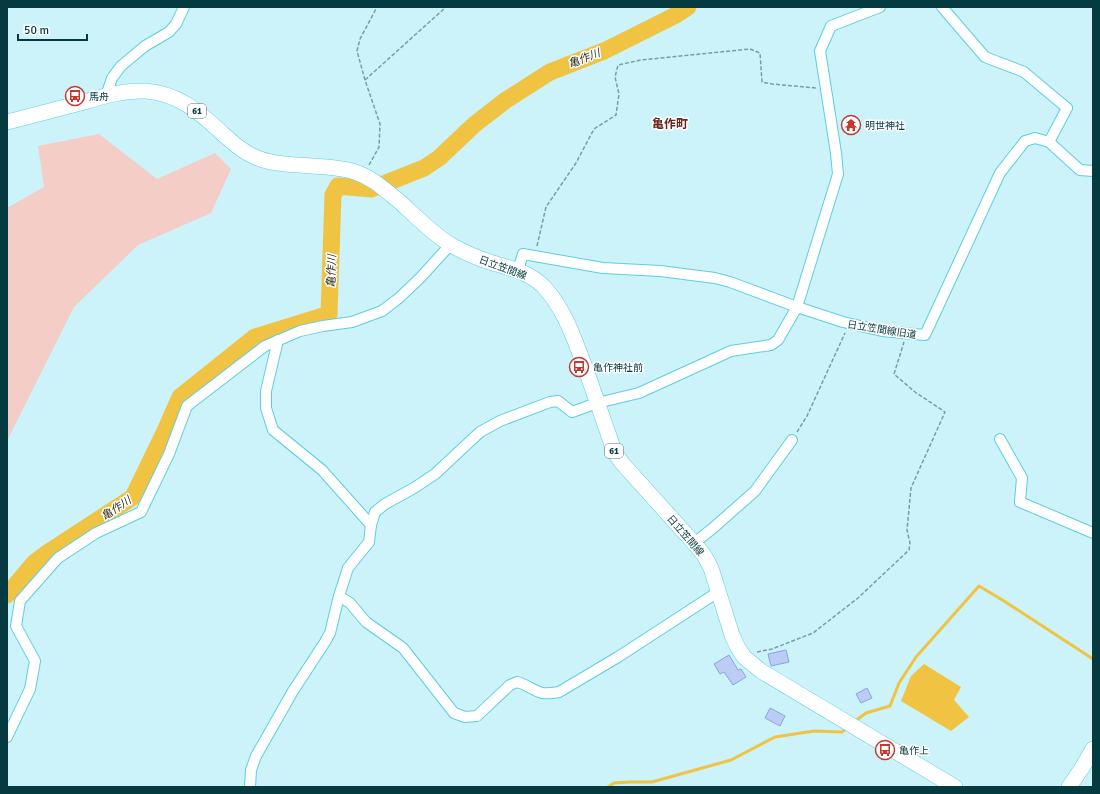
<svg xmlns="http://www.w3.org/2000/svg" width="1100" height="794" font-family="Signika,'Noto Sans JP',sans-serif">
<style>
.green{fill:#f4cdc7}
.water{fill:#f1c343}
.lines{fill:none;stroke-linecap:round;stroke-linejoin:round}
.stream{stroke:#f1c343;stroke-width:3}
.river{stroke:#f1c343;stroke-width:17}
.building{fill:#bcccf5;stroke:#89a2e7}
.street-casing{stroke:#5dcedf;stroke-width:12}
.primary-casing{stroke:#5dcedf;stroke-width:16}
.path{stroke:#72a0a7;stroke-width:1.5;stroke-dasharray:4 2;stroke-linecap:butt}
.street{stroke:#fff;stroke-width:10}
.primary{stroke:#fff;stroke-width:15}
.labels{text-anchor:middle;stroke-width:3;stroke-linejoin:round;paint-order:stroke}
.shield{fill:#fff;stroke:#50757a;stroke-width:1}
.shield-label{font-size:9px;font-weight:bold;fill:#053a41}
.poi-label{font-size:10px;fill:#053a41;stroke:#fff;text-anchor:start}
.street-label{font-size:10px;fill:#053a41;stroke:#fff}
.water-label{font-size:11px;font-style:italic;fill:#3b321d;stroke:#fff}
.quarter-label{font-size:12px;font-weight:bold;fill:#6a261f;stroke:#fff}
</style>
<rect width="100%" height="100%" fill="#cbf3f9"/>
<polygon class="green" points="99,134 157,179 215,153 231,169 211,213 138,245 74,307 7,441 7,208 44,187 38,146"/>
<polygon class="water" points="924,664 961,687 954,700 969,717 951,731 901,701 911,676"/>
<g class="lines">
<g class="stream">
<polyline points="854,722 866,713 890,706 899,683 916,657 979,586 1004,601 1093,659"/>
<polyline points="608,787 614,783 630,782 652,782 731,760 775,737 814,731 842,732 848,727"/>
</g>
<polyline class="river" points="7,595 34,563 47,553 133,497 165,431 180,397 255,337 329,314 333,195 338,186 371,189 424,168 439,158 475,124 506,100 550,72 604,51 674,16 688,7"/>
</g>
<g class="building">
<polygon points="786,650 789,662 771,666 768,654"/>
<polygon points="729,655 738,670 741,669 746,677 733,685 724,672 720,674 714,664"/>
<polygon points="867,688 872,698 861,703 856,694"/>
<polygon points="770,708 785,716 780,726 765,718"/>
</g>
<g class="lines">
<defs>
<g id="street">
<polyline points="942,7 985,57 1024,72 1067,108 1049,142"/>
<polyline points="106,96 112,78 121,66 145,46 169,32 176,24 184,7"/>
<polyline points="518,270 523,254 603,268 660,271 715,278 730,282 797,307 838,174 836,153 820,51 831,26 880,7"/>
<polyline points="278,340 266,391 266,408 273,430 322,470 371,525"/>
<polyline points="1000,439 1022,478 1020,502 1093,533"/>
<polyline points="694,543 712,529 755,491 792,440"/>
<path d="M339,596L350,603L366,622L403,648L454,713L465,717L477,716L510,685L517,682C526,684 534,691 542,693C548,694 553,693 559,692L618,657L718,592"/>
<polyline points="7,737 30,689 35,661 16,626 20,601 58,558 96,533 141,512 169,454 187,406 265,346 300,331 323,326 352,322 382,311 399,298 421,277 450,245"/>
<polyline points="250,787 251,770 256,756 293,691 325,642 330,633 339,596 348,568 369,542 371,525 375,512 385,504 414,488 435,474 480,432 500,421 550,402 558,401 572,412 597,403 639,393 731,351 771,345 778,340 797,307 843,322 882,331 925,335 1000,173 1025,141 1035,138 1049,142 1080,170 1093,171"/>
</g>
<g id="primary">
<path d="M7,122C32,116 56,109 81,103C101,97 123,90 145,91C179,93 200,113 223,134C232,142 240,150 251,155C279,170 321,162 352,171C372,177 384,189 400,202C412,213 424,225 437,235C442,239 447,243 453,246C462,251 471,255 481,259C502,267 526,269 543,286C565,309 574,339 585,367C593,390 601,413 609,436L614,451L622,463L694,543L704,555L711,568L732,635L738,648L744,657L761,671L955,787"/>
<polyline points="1069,787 1082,768 1093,749"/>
</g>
</defs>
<use href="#street" class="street-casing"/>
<use href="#primary" class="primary-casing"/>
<g class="path">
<polyline points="365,80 446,7"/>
<polyline points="369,165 379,147 380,124 365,80 357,51 360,39 377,7"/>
<polyline points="537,246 546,207 576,163 594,129 616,115 619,94 615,77 618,65 641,60 750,49 760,53 762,82 772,84 816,88"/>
<polyline points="797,432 807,416 845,333"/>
<polyline points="757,652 772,649 813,633 858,598 909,550 910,543 907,530 911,488 945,412 915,392 894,374 904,342"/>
</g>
<use href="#street" class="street"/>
<use href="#primary" class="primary"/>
</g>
<defs>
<symbol id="bus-ring" viewBox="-11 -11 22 22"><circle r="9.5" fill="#fff" stroke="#c6392f" stroke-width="1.5"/><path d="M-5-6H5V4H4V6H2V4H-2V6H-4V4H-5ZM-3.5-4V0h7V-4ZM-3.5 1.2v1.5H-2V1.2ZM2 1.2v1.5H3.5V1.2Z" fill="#c6392f"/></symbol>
<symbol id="temple-ring" viewBox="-11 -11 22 22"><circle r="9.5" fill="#fff" stroke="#c6392f" stroke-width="1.5"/><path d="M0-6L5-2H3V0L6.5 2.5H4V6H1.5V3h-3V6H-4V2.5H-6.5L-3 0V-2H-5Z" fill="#c6392f"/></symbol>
</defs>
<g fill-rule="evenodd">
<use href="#bus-ring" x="64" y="85" width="22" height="22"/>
<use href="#temple-ring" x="840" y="114" width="22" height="22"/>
<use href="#bus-ring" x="568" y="356" width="22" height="22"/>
<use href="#bus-ring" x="874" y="739" width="22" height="22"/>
</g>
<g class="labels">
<g class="shield">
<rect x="188" y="104" width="18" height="14" rx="3"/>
<rect x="605" y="444" width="18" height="14" rx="3"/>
</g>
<g class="shield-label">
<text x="197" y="114">61</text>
<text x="614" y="454">61</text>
</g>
<g class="poi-label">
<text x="89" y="100">馬舟</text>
<text x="865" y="129">明世神社</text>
<text x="593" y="371">亀作神社前</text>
<text x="899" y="754">亀作上</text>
</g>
<g class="street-label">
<text transform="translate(503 267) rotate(20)" y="4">日立笠間線</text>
<text transform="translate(882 329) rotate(9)" y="4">日立笠間線旧道</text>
<text transform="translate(686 535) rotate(49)" y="4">日立笠間線</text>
</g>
<g class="water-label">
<text transform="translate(584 58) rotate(-21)" y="4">亀作川</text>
<text transform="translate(331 271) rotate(-88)" y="4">亀作川</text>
<text transform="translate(116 508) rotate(-34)" y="4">亀作川</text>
</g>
<g class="quarter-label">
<text x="670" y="128">亀作町</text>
</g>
</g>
<rect width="1100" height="794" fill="none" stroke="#053a41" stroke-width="16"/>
<path d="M18 34v6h69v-6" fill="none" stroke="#053a41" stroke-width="2"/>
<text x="24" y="34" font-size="12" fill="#053a41" stroke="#ffffff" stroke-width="3" paint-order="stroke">50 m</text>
</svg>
